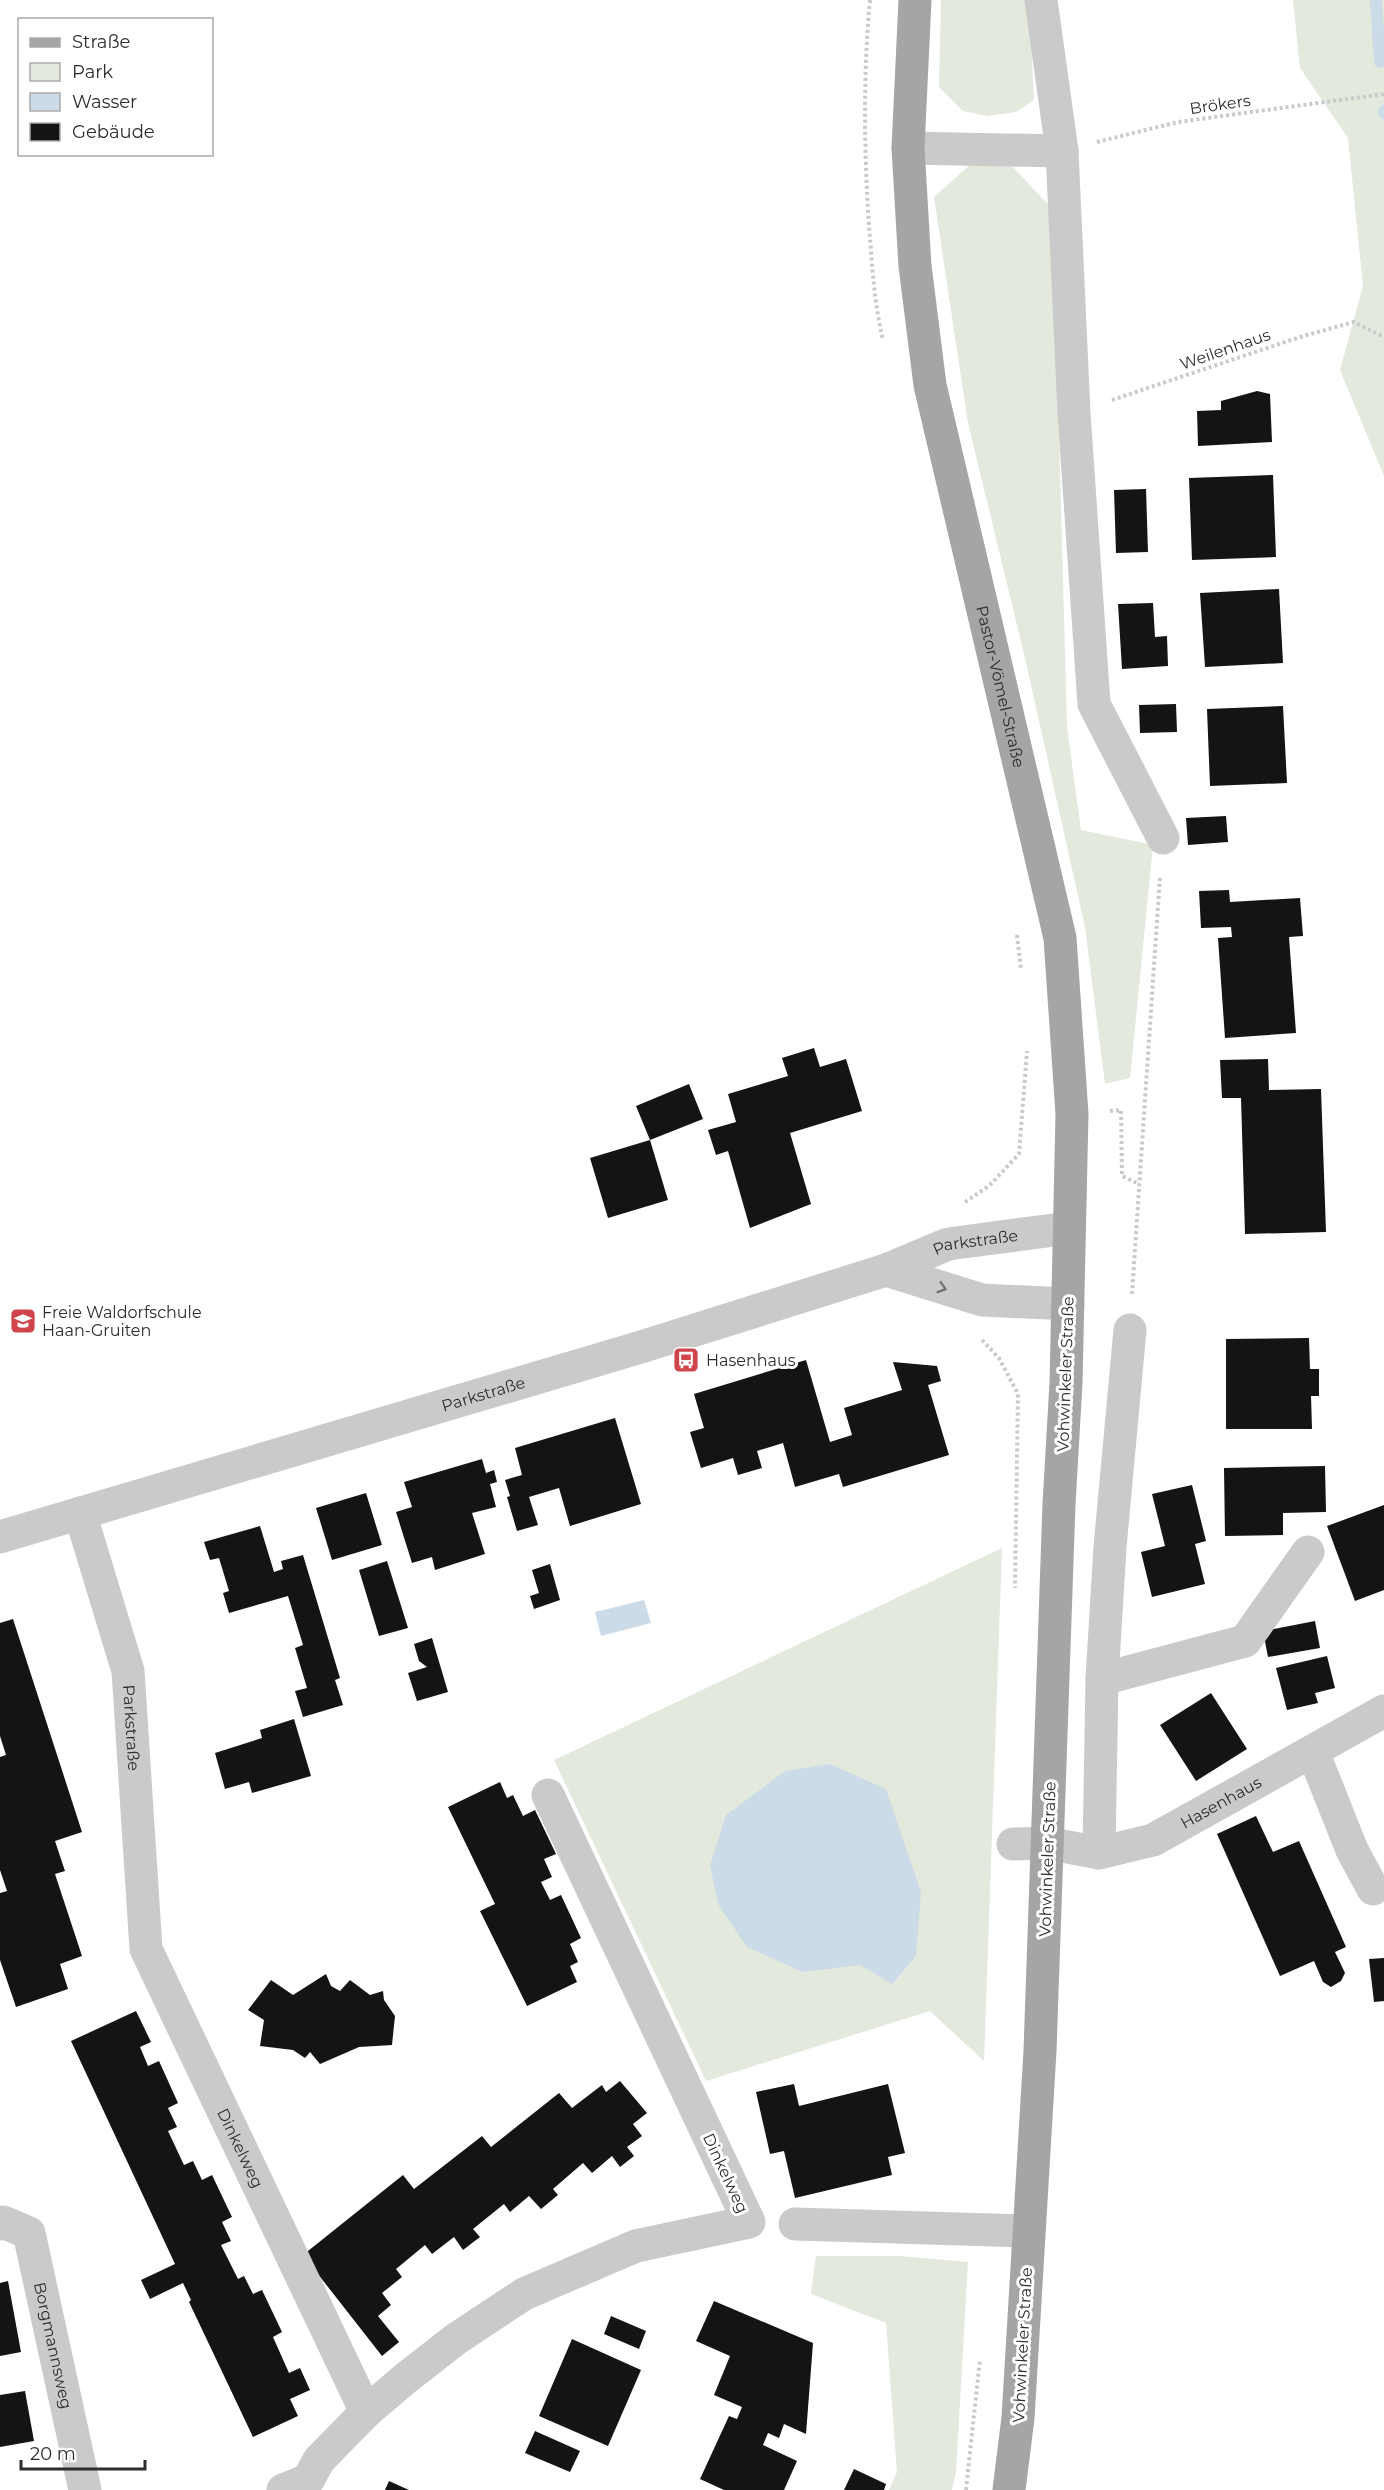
<svg xmlns="http://www.w3.org/2000/svg" width="1384" height="2490" font-family="Montserrat,sans-serif">
<style>
.green{fill:#e3e9dd}
.water{fill:#cbdbe7}
.lines{fill:none;stroke-linecap:round;stroke-linejoin:round}
.stream{stroke:#cbdbe7;stroke-width:12}
.building{fill:#141414}
.path{stroke:#cacaca;stroke-width:4;stroke-dasharray:3 3;stroke-linecap:butt}
.minor{stroke:#cacaca;stroke-width:33}
.major{stroke:#a5a5a5;stroke-width:33}
.oneway{stroke:#747474}
.labels{text-anchor:middle;stroke-width:6;stroke-linejoin:round;paint-order:stroke}
.street-label{font-size:16px;fill:#2d2d2d;stroke:#fff}
.poi-label{font-size:16px;fill:#2d2d2d;stroke:#fff;text-anchor:start}
</style>
<rect width="100%" height="100%" fill="#fff"/>
<g class="green">
<polygon points="941,0 1027,0 1030,17 1034,100 1016,112 988,116 963,111 939,87"/>
<polygon points="1293,0 1384,0 1384,476 1340,370 1363,286 1348,138 1300,68"/>
<polygon points="971,164 1013,167 1053,210 1067,727 1081,830 1153,845 1130,1078 1105,1084 1085,927 1025,658 968,423 934,197"/>
<polygon points="1002,1548 984,2061 930,2011 706,2081 554,1760"/>
<polygon points="816,2256 899,2256 968,2262 956,2472 952,2490 889,2490 897,2472 886,2323 811,2294"/>
</g>
<g class="water">
<polygon points="644,1600 651,1623 601,1636 595,1612"/>
<polygon points="830,1764 886,1789 921,1892 916,1956 892,1984 860,1965 803,1972 747,1947 718,1904 710,1865 726,1815 785,1771"/>
</g>
<g class="lines">
<g class="stream">
<polyline points="1376,0 1380,62"/>
<polyline points="1384,111 1384,113"/>
</g>
</g>
<g class="building">
<polygon points="1257,391 1270,394 1272,442 1198,446 1197,411 1221,410 1221,401"/>
<polygon points="1273,475 1276,557 1192,560 1189,478"/>
<polygon points="1146,489 1148,552 1116,553 1114,490"/>
<polygon points="1279,589 1283,663 1205,667 1200,593"/>
<polygon points="1153,603 1155,637 1167,636 1168,666 1122,669 1118,604"/>
<polygon points="1176,704 1177,732 1140,733 1139,705"/>
<polygon points="1283,706 1287,783 1210,786 1207,709"/>
<polygon points="1226,816 1228,842 1188,845 1186,818"/>
<polygon points="1229,890 1230,902 1300,898 1303,936 1289,937 1296,1033 1225,1038 1218,938 1232,937 1231,927 1201,928 1199,891"/>
<polygon points="814,1048 820,1067 846,1059 862,1111 790,1133 811,1204 750,1228 728,1151 716,1155 708,1130 736,1122 728,1094 788,1076 782,1058"/>
<polygon points="1268,1059 1269,1090 1321,1089 1326,1232 1245,1234 1241,1098 1222,1098 1220,1060"/>
<polygon points="689,1084 703,1119 650,1140 668,1200 608,1218 590,1158 650,1140 636,1106"/>
<polygon points="1309,1338 1310,1369 1319,1369 1319,1396 1311,1396 1312,1429 1226,1429 1226,1339"/>
<polygon points="806,1360 830,1442 852,1435 844,1408 902,1390 893,1362 937,1366 941,1381 928,1385 949,1455 843,1487 839,1474 795,1487 783,1443 757,1451 762,1468 738,1475 733,1458 701,1468 690,1432 704,1428 694,1394"/>
<polygon points="615,1418 641,1504 570,1526 559,1488 529,1497 538,1525 517,1531 507,1497 510,1496 505,1480 522,1475 515,1448"/>
<polygon points="482,1459 486,1473 494,1470 497,1482 490,1484 496,1507 472,1513 485,1554 435,1570 432,1557 412,1563 396,1512 412,1507 404,1482"/>
<polygon points="1325,1466 1326,1512 1283,1513 1283,1535 1225,1536 1224,1468"/>
<polygon points="1192,1485 1206,1541 1195,1544 1205,1584 1152,1597 1141,1552 1165,1546 1152,1494"/>
<polygon points="366,1493 382,1545 332,1560 316,1508"/>
<polygon points="1384,1505 1384,1590 1355,1601 1327,1526"/>
<polygon points="260,1526 274,1572 283,1569 281,1561 303,1555 340,1678 335,1680 343,1705 303,1717 295,1691 307,1688 295,1648 303,1645 288,1596 229,1613 223,1593 229,1591 219,1558 210,1560 204,1542"/>
<polygon points="387,1561 408,1628 379,1636 359,1570"/>
<polygon points="550,1564 560,1600 534,1609 530,1596 539,1593 532,1570"/>
<polygon points="13,1619 82,1832 55,1841 65,1871 55,1874 82,1956 60,1964 68,1989 16,2007 0,1960 0,1893 7,1891 0,1870 0,1757 6,1755 0,1736 0,1623"/>
<polygon points="1315,1621 1320,1648 1268,1657 1263,1631"/>
<polygon points="432,1638 448,1692 417,1701 408,1673 427,1667 419,1661 414,1644"/>
<polygon points="1327,1656 1335,1688 1315,1693 1318,1703 1287,1710 1276,1668"/>
<polygon points="1211,1693 1247,1749 1196,1781 1160,1725"/>
<polygon points="294,1719 311,1776 252,1793 249,1782 225,1789 215,1753 262,1738 260,1730"/>
<polygon points="500,1782 507,1798 513,1795 523,1816 535,1810 556,1854 544,1859 552,1877 541,1882 550,1900 561,1895 581,1938 570,1944 578,1962 570,1966 577,1982 527,2006 480,1911 495,1904 448,1807"/>
<polygon points="1256,1816 1273,1852 1299,1841 1346,1947 1335,1952 1345,1973 1341,1981 1331,1987 1323,1982 1314,1961 1280,1976 1217,1834"/>
<polygon points="1384,1958 1384,2001 1374,2002 1369,1959"/>
<polygon points="326,1974 331,1986 340,1991 350,1980 370,1995 383,1991 384,2000 395,2016 392,2045 359,2047 320,2064 310,2052 305,2058 293,2050 260,2046 264,2020 248,2010 271,1980 293,1995"/>
<polygon points="136,2011 151,2042 140,2047 148,2066 159,2061 178,2103 168,2108 177,2127 168,2131 184,2165 193,2161 202,2180 212,2175 232,2217 222,2222 231,2241 221,2245 238,2279 244,2276 253,2294 262,2290 282,2332 273,2337 289,2373 300,2368 310,2390 290,2399 298,2416 253,2437 189,2302 191,2300 183,2283 150,2299 141,2280 175,2264 71,2041"/>
<polygon points="620,2081 647,2113 633,2124 642,2136 627,2147 634,2156 620,2167 612,2156 592,2173 583,2163 553,2189 558,2195 541,2209 529,2196 510,2212 504,2204 473,2229 480,2237 463,2250 454,2237 432,2254 425,2245 396,2269 402,2277 382,2293 391,2305 378,2316 399,2342 382,2356 303,2255 403,2175 414,2189 482,2136 491,2147 559,2093 572,2108 602,2085 606,2092"/>
<polygon points="794,2084 799,2106 888,2084 905,2153 888,2157 892,2175 795,2198 784,2151 770,2154 756,2092"/>
<polygon points="8,2281 21,2352 0,2356 0,2283"/>
<polygon points="714,2301 813,2343 806,2434 784,2424 779,2438 768,2433 763,2445 797,2461 784,2490 724,2490 700,2479 729,2416 737,2419 742,2407 714,2395 730,2356 696,2341"/>
<polygon points="611,2316 646,2331 639,2349 604,2334"/>
<polygon points="572,2339 641,2370 608,2446 539,2416"/>
<polygon points="25,2391 34,2441 0,2447 0,2395"/>
<polygon points="535,2431 580,2451 570,2472 525,2453"/>
<polygon points="854,2469 886,2484 884,2490 844,2490"/>
<polygon points="389,2481 409,2490 385,2490"/>
</g>
<g class="lines">
<g class="path">
<path d="M870,0C863,75 864,150 869,226C872,264 874,302 883,340"/>
<polyline points="1097,142 1178,122 1384,94"/>
<polyline points="1112,400 1300,337 1354,322 1384,337"/>
<polyline points="1017,935 1021,969"/>
<polyline points="1110,1111 1121,1110 1122,1176 1139,1184"/>
<polyline points="965,1202 989,1186 1019,1154 1027,1051"/>
<polyline points="1132,1294 1160,876"/>
<polyline points="982,1340 999,1358 1018,1394 1015,1588"/>
<polyline points="966,2490 980,2359"/>
</g>
<g class="minor">
<polyline points="1041,0 1062,151 1074,413 1094,704 1163,838"/>
<polyline points="908,148 1062,151"/>
<polyline points="886,1270 982,1300 1068,1304"/>
<path id="s1" d="M80,1513L128,1671L146,1949L366,2412L319,2460L308,2480L283,2490"/>
<path id="s2" d="M0,1537L641,1347L886,1270L948,1244L1069,1228"/>
<polyline points="1102,1679 1245,1641 1308,1552"/>
<polyline points="1313,1752 1352,1850 1373,1889"/>
<path id="s3" d="M1013,1844L1047,1843L1099,1853L1153,1840L1384,1711"/>
<polyline points="1099,1853 1102,1679 1110,1547 1130,1330"/>
<path id="s4" d="M0,2224L3,2222L29,2233L85,2490"/>
<polyline points="795,2224 1028,2231"/>
<polyline points="366,2412 406,2378 456,2339 524,2294 636,2246 749,2222 548,1795"/>
</g>
<path class="major" id="s5" d="M915,0L908,148L915,266L930,385L1060,938L1072,1114L1066,1383L1059,1504L1040,2051L1018,2418L1009,2490"/>
</g>
<defs><path id="oneway-chevron" d="M-2-3.5L2.5 0L-2 3.5" fill="none" stroke-width="1.6" stroke-linecap="round" stroke-linejoin="round" transform="scale(1.5)"/></defs>
<use class="oneway" href="#oneway-chevron" transform="translate(942 1288) rotate(17)"/>
<defs>
<symbol id="school-square" viewBox="-11 -11 22 22"><rect x="-9" y="-9" width="18" height="18" rx="4" fill="#d0444b" stroke="#fff"/><path d="M0-5L7-2L0 1L-7-2ZM-4 1L0 2.5L4 1V4Q0 6-4 4Z" fill="#fff"/></symbol>
<symbol id="bus-square" viewBox="-11 -11 22 22"><rect x="-9" y="-9" width="18" height="18" rx="4" fill="#d0444b" stroke="#fff"/><path d="M-5-6H5V4H4V6H2V4H-2V6H-4V4H-5ZM-3.5-4V0h7V-4ZM-3.5 1.2v1.5H-2V1.2ZM2 1.2v1.5H3.5V1.2Z" fill="#fff"/></symbol>
</defs>
<g fill-rule="evenodd">
<use href="#school-square" x="8" y="1306" width="30" height="30"/>
<use href="#bus-square" x="671" y="1345" width="30" height="30"/>
</g>
<g class="labels">
<g class="street-label">
<text transform="translate(1220 104) rotate(-8)" y="6">Brökers</text>
<text transform="translate(1225 349) rotate(-19)" y="6">Weilenhaus</text>
<text dy="6" stroke="none"><textPath href="#s5" startOffset="696">Pastor-Vömel-Straße</textPath></text>
<text dy="6" stroke="none"><textPath href="#s2" startOffset="1020">Parkstraße</textPath></text>
<text transform="translate(1065 1374) rotate(-88)" y="6">Vohwinkeler Straße</text>
<text dy="6" stroke="none"><textPath href="#s2" startOffset="504">Parkstraße</textPath></text>
<text dy="6" stroke="none"><textPath href="#s1" startOffset="222">Parkstraße</textPath></text>
<text dy="6" stroke="none"><textPath href="#s3" startOffset="220">Hasenhaus</textPath></text>
<text transform="translate(1047 1859) rotate(-88)" y="6">Vohwinkeler Straße</text>
<text dy="6" stroke="none"><textPath href="#s1" startOffset="664">Dinkelweg</textPath></text>
<text transform="translate(726 2173) rotate(65)" y="6">Dinkelweg</text>
<text transform="translate(1022 2345) rotate(-87)" y="6">Vohwinkeler Straße</text>
<text dy="6" stroke="none"><textPath href="#s4" startOffset="147">Borgmannsweg</textPath></text>
</g>
<g class="poi-label">
<text x="42" y="1318">Freie Waldorfschule<tspan x="42" dy="18">Haan-Gruiten</tspan></text>
<text x="706" y="1366">Hasenhaus</text>
</g>
</g>
<rect x="18" y="18" width="195" height="138" fill="#ffffff" stroke="#ababab" stroke-width="1.5"/>
<rect x="30" y="38" width="30" height="9" fill="#a5a5a5" stroke="#ababab" stroke-width="1.5"/>
<text x="72" y="48" font-size="18" fill="#2d2d2d">Straße</text>
<rect x="30" y="63" width="30" height="18" fill="#e3e9dd" stroke="#ababab" stroke-width="1.5"/>
<text x="72" y="78" font-size="18" fill="#2d2d2d">Park</text>
<rect x="30" y="93" width="30" height="18" fill="#cbdbe7" stroke="#ababab" stroke-width="1.5"/>
<text x="72" y="108" font-size="18" fill="#2d2d2d">Wasser</text>
<rect x="30" y="123" width="30" height="18" fill="#141414" stroke="#ababab" stroke-width="1.5"/>
<text x="72" y="138" font-size="18" fill="#2d2d2d">Gebäude</text>
<path d="M21 2460v9h124v-9" fill="none" stroke="#2d2d2d" stroke-width="3"/>
<text x="30" y="2460" font-size="18" fill="#2d2d2d" stroke="#ffffff" stroke-width="4.5" paint-order="stroke">20 m</text>
</svg>
